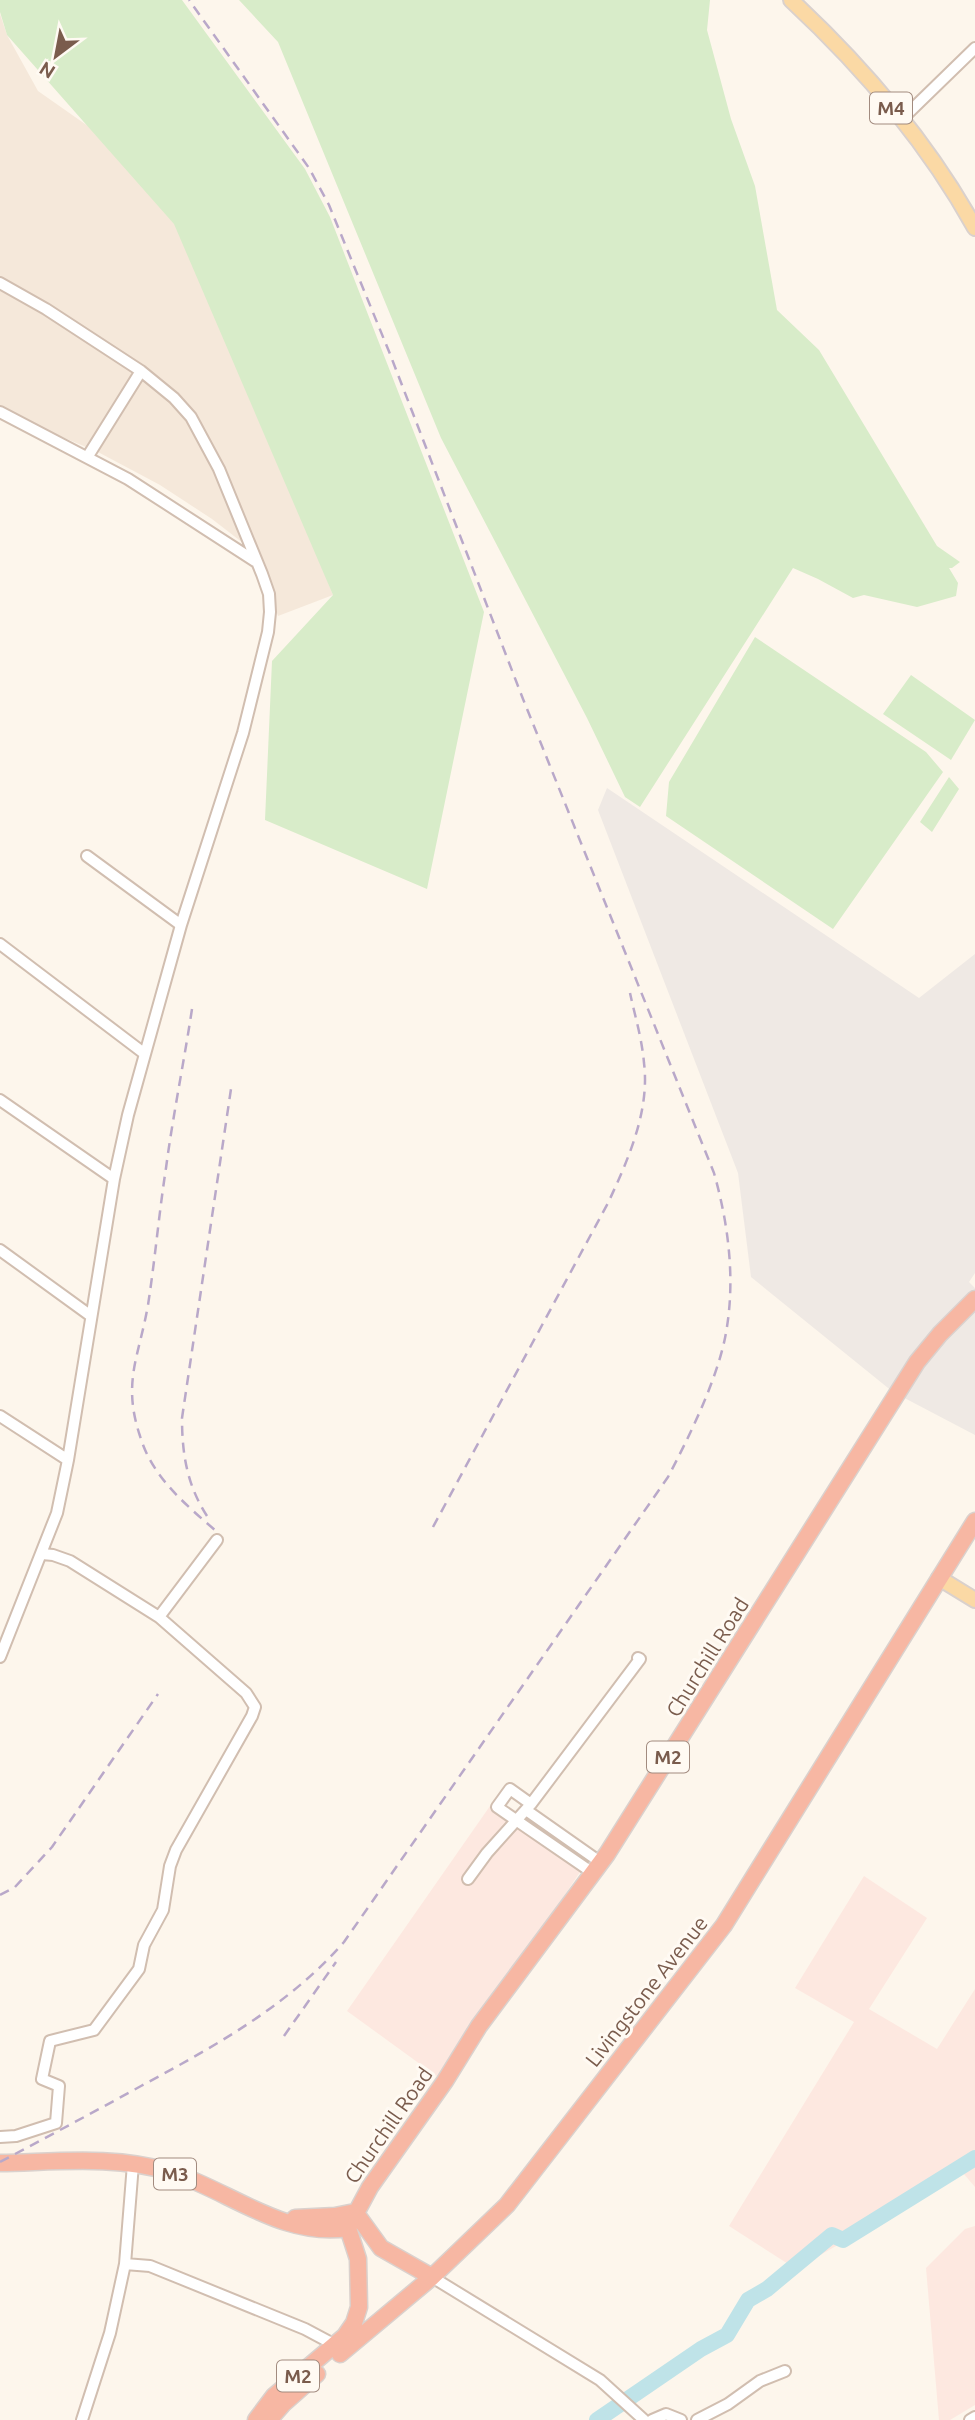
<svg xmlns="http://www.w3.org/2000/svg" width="975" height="2420" viewBox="0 0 975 2420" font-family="Ubuntu,sans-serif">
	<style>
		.residential { fill: #f5e8da }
		.commercial { fill: #fde8e0 }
		.industrial { fill: #efe9e4 }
		.green { fill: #d8ecc9 }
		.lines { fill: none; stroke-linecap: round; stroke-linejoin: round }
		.river { stroke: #bfe3e8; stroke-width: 16 }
		.minor-casing { stroke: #d1beb0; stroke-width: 14 }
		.major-casing { stroke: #dad1cd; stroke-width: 18 }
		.highway-casing { stroke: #dad1cd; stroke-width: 19 }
		.minor { stroke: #fff; stroke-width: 10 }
		.major { stroke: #fbd9a5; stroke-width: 14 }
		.highway { stroke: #f7b7a3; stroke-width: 16 }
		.rail { stroke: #b9a8c9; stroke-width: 2.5; stroke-dasharray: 10 7; stroke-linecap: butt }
		.labels { text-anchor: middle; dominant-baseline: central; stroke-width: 6; stroke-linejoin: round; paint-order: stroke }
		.shield { fill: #fffaf3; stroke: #a28b7f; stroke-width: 2 }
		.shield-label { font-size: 19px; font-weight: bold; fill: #7a5c4d }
		.street-label { font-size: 21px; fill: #7a5c4d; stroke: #fffaf3 }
	</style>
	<rect width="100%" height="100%" fill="#fdf6ec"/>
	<path class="residential" d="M0,14L7,35L38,91L135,159L205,273L333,595L278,616L256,553L212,519L160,485L98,452L0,411Z"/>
	<path class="commercial" d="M490,1806L582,1869L442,2080L347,2011Z
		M864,1876L927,1918L869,2009L937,2049L975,1989V2187L963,2173L796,2269L729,2226L854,2022L795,1988Z
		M975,2226V2405L950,2420H939L926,2268L965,2229Z"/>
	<path class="industrial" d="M607,788L919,998L975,954V1273L969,1282L975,1288V1435L893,1392L751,1277L738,1173L598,810Z"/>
	<path class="green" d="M0,0H182L305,169L330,217L484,612L427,889L265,820L272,661L333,595L174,224L7,35L0,12Z
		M239,0H710L707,30L731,119L755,186L777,310L819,350L937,546L960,562L952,568H949L958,583L956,596L917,607L864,595L853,598L818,579L793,568L640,807L625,797L587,718L441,438L278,42Z
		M755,637L926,752L943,772L833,929L666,816L669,782Z
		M911,675L975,720L951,760L883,714Z
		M949,777L959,789L932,832L920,822Z"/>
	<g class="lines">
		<path class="river" d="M597,2420L701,2349L727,2335L748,2300L767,2289L832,2235L843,2240L975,2158"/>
		<defs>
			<path id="minor" d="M901,120L975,48
				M0,283L46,309L141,371L174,398L191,417L219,469L262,574L269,594L270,612L268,632L243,733L181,925L128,1115L114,1179L68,1460L57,1513L0,1657
				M0,412L128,479L255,561
				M88,456L141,371
				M87,856L181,925
				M0,944L145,1054
				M0,1100L114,1179
				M0,1250L91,1316
				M0,1416L68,1460
				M159,1617L217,1540
				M531,1804L510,1789L497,1807L593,1873
				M526,1810L600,1862
				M468,1879L487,1853L531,1804L640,1659L638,1658
				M0,2137L16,2136L56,2123L59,2086L42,2079L50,2041L94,2030L139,1969L144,1945L163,1910L170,1866L176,1850L252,1716L255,1707L246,1693L159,1617L70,1561L53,1555L42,1554
				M125,2264L150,2266L305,2329L335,2345
				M432,2277L600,2380L644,2420
				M82,2420L110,2333L125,2264L133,2164
				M652,2420L666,2414L681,2420
				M697,2420L728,2404L760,2381L785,2371
				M970,2420L975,2417"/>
			<path id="major" d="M791,0C862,66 928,143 975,228
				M939,1578L975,1600"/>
			<path id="highway" d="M0,2163C57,2162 115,2155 171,2172C230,2191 283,2238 348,2228
				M355,2212L381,2248L432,2277
				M295,2218L335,2216L355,2212
				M340,2354L432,2277L507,2205L724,1925L975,1521
				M256,2420L274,2396L345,2336L354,2323L359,2307L358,2259L348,2228L370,2187L445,2081L479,2026L607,1854L917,1362L940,1334L975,1299
				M269,2420L283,2404L317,2374"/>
		</defs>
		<use href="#minor" class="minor-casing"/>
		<use href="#major" class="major-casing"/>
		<use href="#highway" class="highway-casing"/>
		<use href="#minor" class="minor"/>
		<use href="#major" class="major"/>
		<use href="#highway" class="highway"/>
		<path class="rail" d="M192,1009C184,1062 173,1115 166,1168C159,1213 155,1260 148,1305C139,1357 122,1382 140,1436C152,1477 185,1504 216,1531
			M207,1516C187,1485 182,1454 182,1418L231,1089
			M433,1527L608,1203C628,1160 650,1111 644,1063C642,1039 635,1016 630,993
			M0,1895L15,1887L52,1847L158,1694
			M284,2036L336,1962
			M0,2162C47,2137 94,2112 141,2086C215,2046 288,2006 344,1942L668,1477C689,1437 716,1382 725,1338C736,1283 729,1226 714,1173L523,699L390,354L329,205L309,168L189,0"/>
	</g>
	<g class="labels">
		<g class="shield">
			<rect x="870" y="92.5" width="42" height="31" rx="5"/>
			<rect x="647" y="1741.5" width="42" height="31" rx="5"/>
			<rect x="154" y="2158.5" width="42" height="31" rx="5"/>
			<rect x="277" y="2360.5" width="42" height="31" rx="5"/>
		</g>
		<g class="shield-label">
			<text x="891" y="108">M4</text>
			<text x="668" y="1757">M2</text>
			<text x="175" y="2174">M3</text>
			<text x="298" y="2376">M2</text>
		</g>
		<g class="street-label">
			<text transform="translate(707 1657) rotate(-58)">Churchill Road</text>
			<text transform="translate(646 1991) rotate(-52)">Livingstone Avenue</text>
			<text transform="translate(388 2125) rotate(-55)">Churchill Road</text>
		</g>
	</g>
	<g transform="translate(56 56) rotate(212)" stroke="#fffaf3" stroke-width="5" paint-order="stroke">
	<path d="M0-5L12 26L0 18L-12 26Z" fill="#7a5c4d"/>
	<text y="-10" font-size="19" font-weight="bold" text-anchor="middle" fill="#7a5c4d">N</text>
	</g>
</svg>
